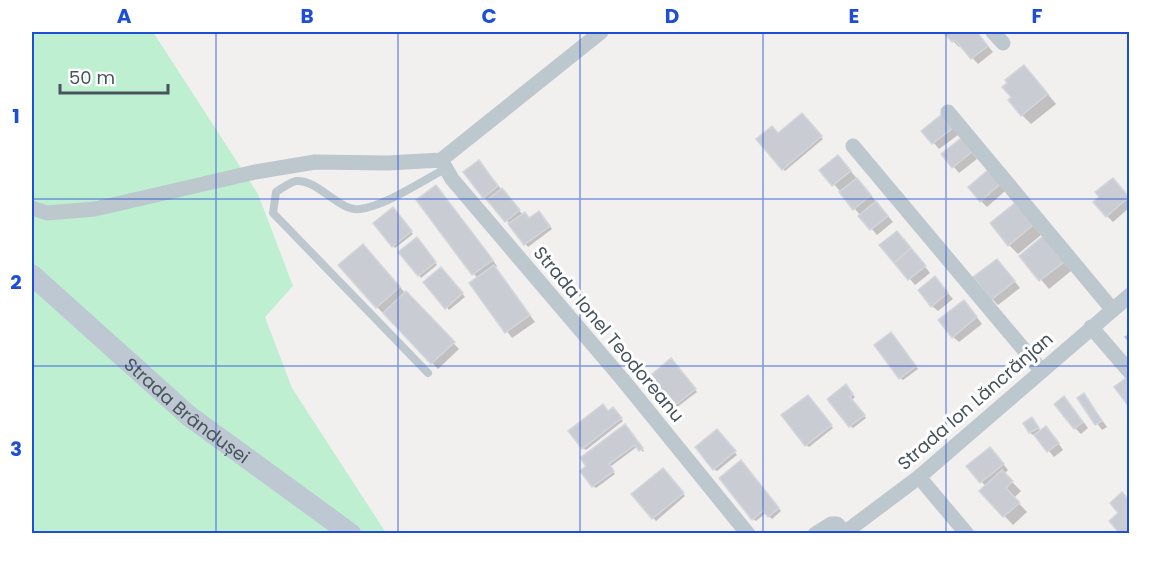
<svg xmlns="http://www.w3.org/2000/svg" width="1161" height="565" viewBox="0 0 1161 565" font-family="Poppins,sans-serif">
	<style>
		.green { fill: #beefd0 }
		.shadow { fill: #0003 }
		.building { fill: #c9ccd2; stroke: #d3d6db; stroke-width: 1.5 }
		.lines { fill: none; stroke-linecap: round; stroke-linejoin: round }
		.service { stroke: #bdc7ce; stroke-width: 8 }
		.minor { stroke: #bdc7ce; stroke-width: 15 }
		.secondary { stroke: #bdc8d3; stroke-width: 21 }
		.grid { fill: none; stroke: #1d4ed8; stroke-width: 1.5; stroke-opacity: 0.55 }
		.labels { text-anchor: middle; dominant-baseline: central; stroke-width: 6; stroke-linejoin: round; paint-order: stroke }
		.street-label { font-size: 18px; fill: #47535d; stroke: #fff }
		.neatline { fill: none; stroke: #1d4ed8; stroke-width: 2 }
		.grid-label { font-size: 20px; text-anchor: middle; font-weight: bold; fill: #1d4ed8 }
	</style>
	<rect width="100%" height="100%" fill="#f2efef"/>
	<path class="green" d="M32,32H153L258,194L293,286L265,317L292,388L386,533H32Z"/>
	<path class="shadow" d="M948,32H976L993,52L978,64L961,46L959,47L953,41L947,34Z
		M1033,76L1056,104L1031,124L1022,115Z
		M802,115L823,139L785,171L783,169L778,135Z
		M948,122L958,135L939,149L924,131Z
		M967,146L977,159L959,173L943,154Z
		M844,163L893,222L877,235L822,170Z
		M481,165L523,215L530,220L542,215L552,229L528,247L509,223L484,197Z
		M988,172L1005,191L987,207L981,201Z
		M1118,186L1130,199V207L1113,222L1107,216Z
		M442,193L497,266L495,268L535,322L512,338L471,283L478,279L418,200Z
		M1015,205L1041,235L1018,254L1009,245Z
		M396,212L413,234L395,248L393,246Z
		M903,238L930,273L915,285L882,245Z
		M1043,238L1071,271L1049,289L1021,256Z
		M419,242L437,265L421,278L419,275Z
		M369,251L406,294L459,349L438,369L377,307Z
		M1003,267L1020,288L998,305L992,299Z
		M441,269L465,297L449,310L425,283Z
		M940,284L953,299L938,311L932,306Z
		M969,307L982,324L959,342L953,337Z
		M1130,333V344L1124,337Z
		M894,337L918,369L903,380L900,378Z
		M674,363L697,392L672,411L670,409Z
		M848,389L855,397L852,400L866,418L853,428L850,426Z
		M1084,395L1107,427L1102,430L1079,398Z
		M810,399L833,428L809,447L806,445Z
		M1070,404L1088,428L1081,434L1075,428Z
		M615,411L623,421L586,450L583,448L608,412Z
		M1035,421L1041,432L1052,434L1063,450L1054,457L1035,434L1033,435L1030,433L1025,423Z
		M627,429L644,451L643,452L638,446L610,467L615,474L596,488L593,486Z
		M720,433L737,455L717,471L714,469Z
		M996,455L1008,470L1004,474L1021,491L1014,498L1027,512L1013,525L981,491L986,487L969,466Z
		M744,465L781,511L772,519L766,513L756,521L753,519Z
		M663,470L685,496L656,521L633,494Z"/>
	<path class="building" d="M948,32H977L988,46L971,59L955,40L952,42L945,34Z
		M1024,65L1048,94L1021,116L1008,100L1011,97L1002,87L1007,83L1005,80Z
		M802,113L822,136L782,170L756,139L772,126L778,133Z
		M942,114L953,128L932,144L921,131Z
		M961,138L972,152L952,168L941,154Z
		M838,155L851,171L832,186L819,170Z
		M479,160L498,186L483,198L463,172Z
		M988,170L1000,184L980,202L968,187Z
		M857,178L871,195L853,210L839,192Z
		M1113,178L1129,197L1106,217L1093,202L1099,197L1095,192Z
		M436,185L493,260L472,275L416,200Z
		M502,188L520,210L505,222L487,200Z
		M876,201L888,216L870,230L858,216Z
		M1015,203L1033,225L1008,246L990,223Z
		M393,207L412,231L392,247L373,223Z
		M539,211L550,226L524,245L508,224L525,212L529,218Z
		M897,231L911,248L894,263L879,245Z
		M1043,236L1064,262L1039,281L1019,256Z
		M417,237L436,262L418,276L398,252Z
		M363,244L400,287L376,308L338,265Z
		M911,248L926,266L908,280L894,263Z
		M997,259L1015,281L991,300L973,277Z
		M494,265L530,315L505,333L469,283Z
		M441,267L463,293L445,309L423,282Z
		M935,276L948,293L931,307L918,290Z
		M406,291L455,342L431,364L383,313Z
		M964,300L977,317L952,338L938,320Z
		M891,332L916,366L899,379L874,345Z
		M671,358L696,389L669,410L645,380Z
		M1130,375V407H1129L1114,387Z
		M846,384L853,394L850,397L865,415L849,427L827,399Z
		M1084,393L1102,421L1095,425L1077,398Z
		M808,395L832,425L805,446L781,415Z
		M1064,396L1083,422L1074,429L1054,404Z
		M603,404L608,411L613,407L622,418L582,449L568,431Z
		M1032,417L1039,428L1029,433L1023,423Z
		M625,424L643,448L639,451L635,445L609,464L614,471L592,487L580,471L586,466L580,458Z
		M1046,426L1059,443L1047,452L1034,435Z
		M717,429L736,451L713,470L695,447Z
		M990,447L1004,464L980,483L966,466Z
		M741,460L779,508L768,517L763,511L752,520L719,478Z
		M663,468L684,493L652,519L631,494Z
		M1002,470L1013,481L1006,488L1020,503L1003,517L979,491Z
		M1122,492L1130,501L1129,534H1120L1109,521L1118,513L1110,503Z"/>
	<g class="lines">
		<path class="service" d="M428,373L273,213L276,192C281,189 290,182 296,181C318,179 339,212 360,209C385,206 422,181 445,169"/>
		<path class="minor" d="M993,32L1003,43
			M948,112L1112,309
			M853,146L1041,370
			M441,160L452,179L623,380L748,534
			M441,160L601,32
			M32,208L47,213L95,209L255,172L315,162L388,163L441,160
			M1091,327L1130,372
			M919,477L967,534
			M815,534L831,524H837L844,532
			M843,534L919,477L1130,295"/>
		<path class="secondary" id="s1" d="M32,275L189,416L351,534"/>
	</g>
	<path class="grid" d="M216,32V534M398,32V534M580,32V534M763,32V534M946,32V534M32,199H1130M32,366H1130"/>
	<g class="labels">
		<g class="street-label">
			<text transform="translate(609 334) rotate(50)">Strada Ionel Teodoreanu</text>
			<text transform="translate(975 401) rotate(-41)">Strada Ion Lăncrănjan</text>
			<text stroke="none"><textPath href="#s1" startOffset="206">Strada Brândușei</textPath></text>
		</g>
	</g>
	<rect width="1161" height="565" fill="none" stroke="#ffffff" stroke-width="66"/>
	<path d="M60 84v9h108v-9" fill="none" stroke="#47535d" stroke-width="3"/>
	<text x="69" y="84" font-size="18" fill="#47535d" stroke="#ffffff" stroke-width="4.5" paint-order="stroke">50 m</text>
	<rect x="33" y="33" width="1095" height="499" class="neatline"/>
	<g class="grid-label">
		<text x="124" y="23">A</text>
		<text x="307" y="23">B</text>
		<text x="489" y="23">C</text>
		<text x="672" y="23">D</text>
		<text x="854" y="23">E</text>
		<text x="1037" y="23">F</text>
		<text x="16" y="123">1</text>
		<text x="16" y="289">2</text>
		<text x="16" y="456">3</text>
	</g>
</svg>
